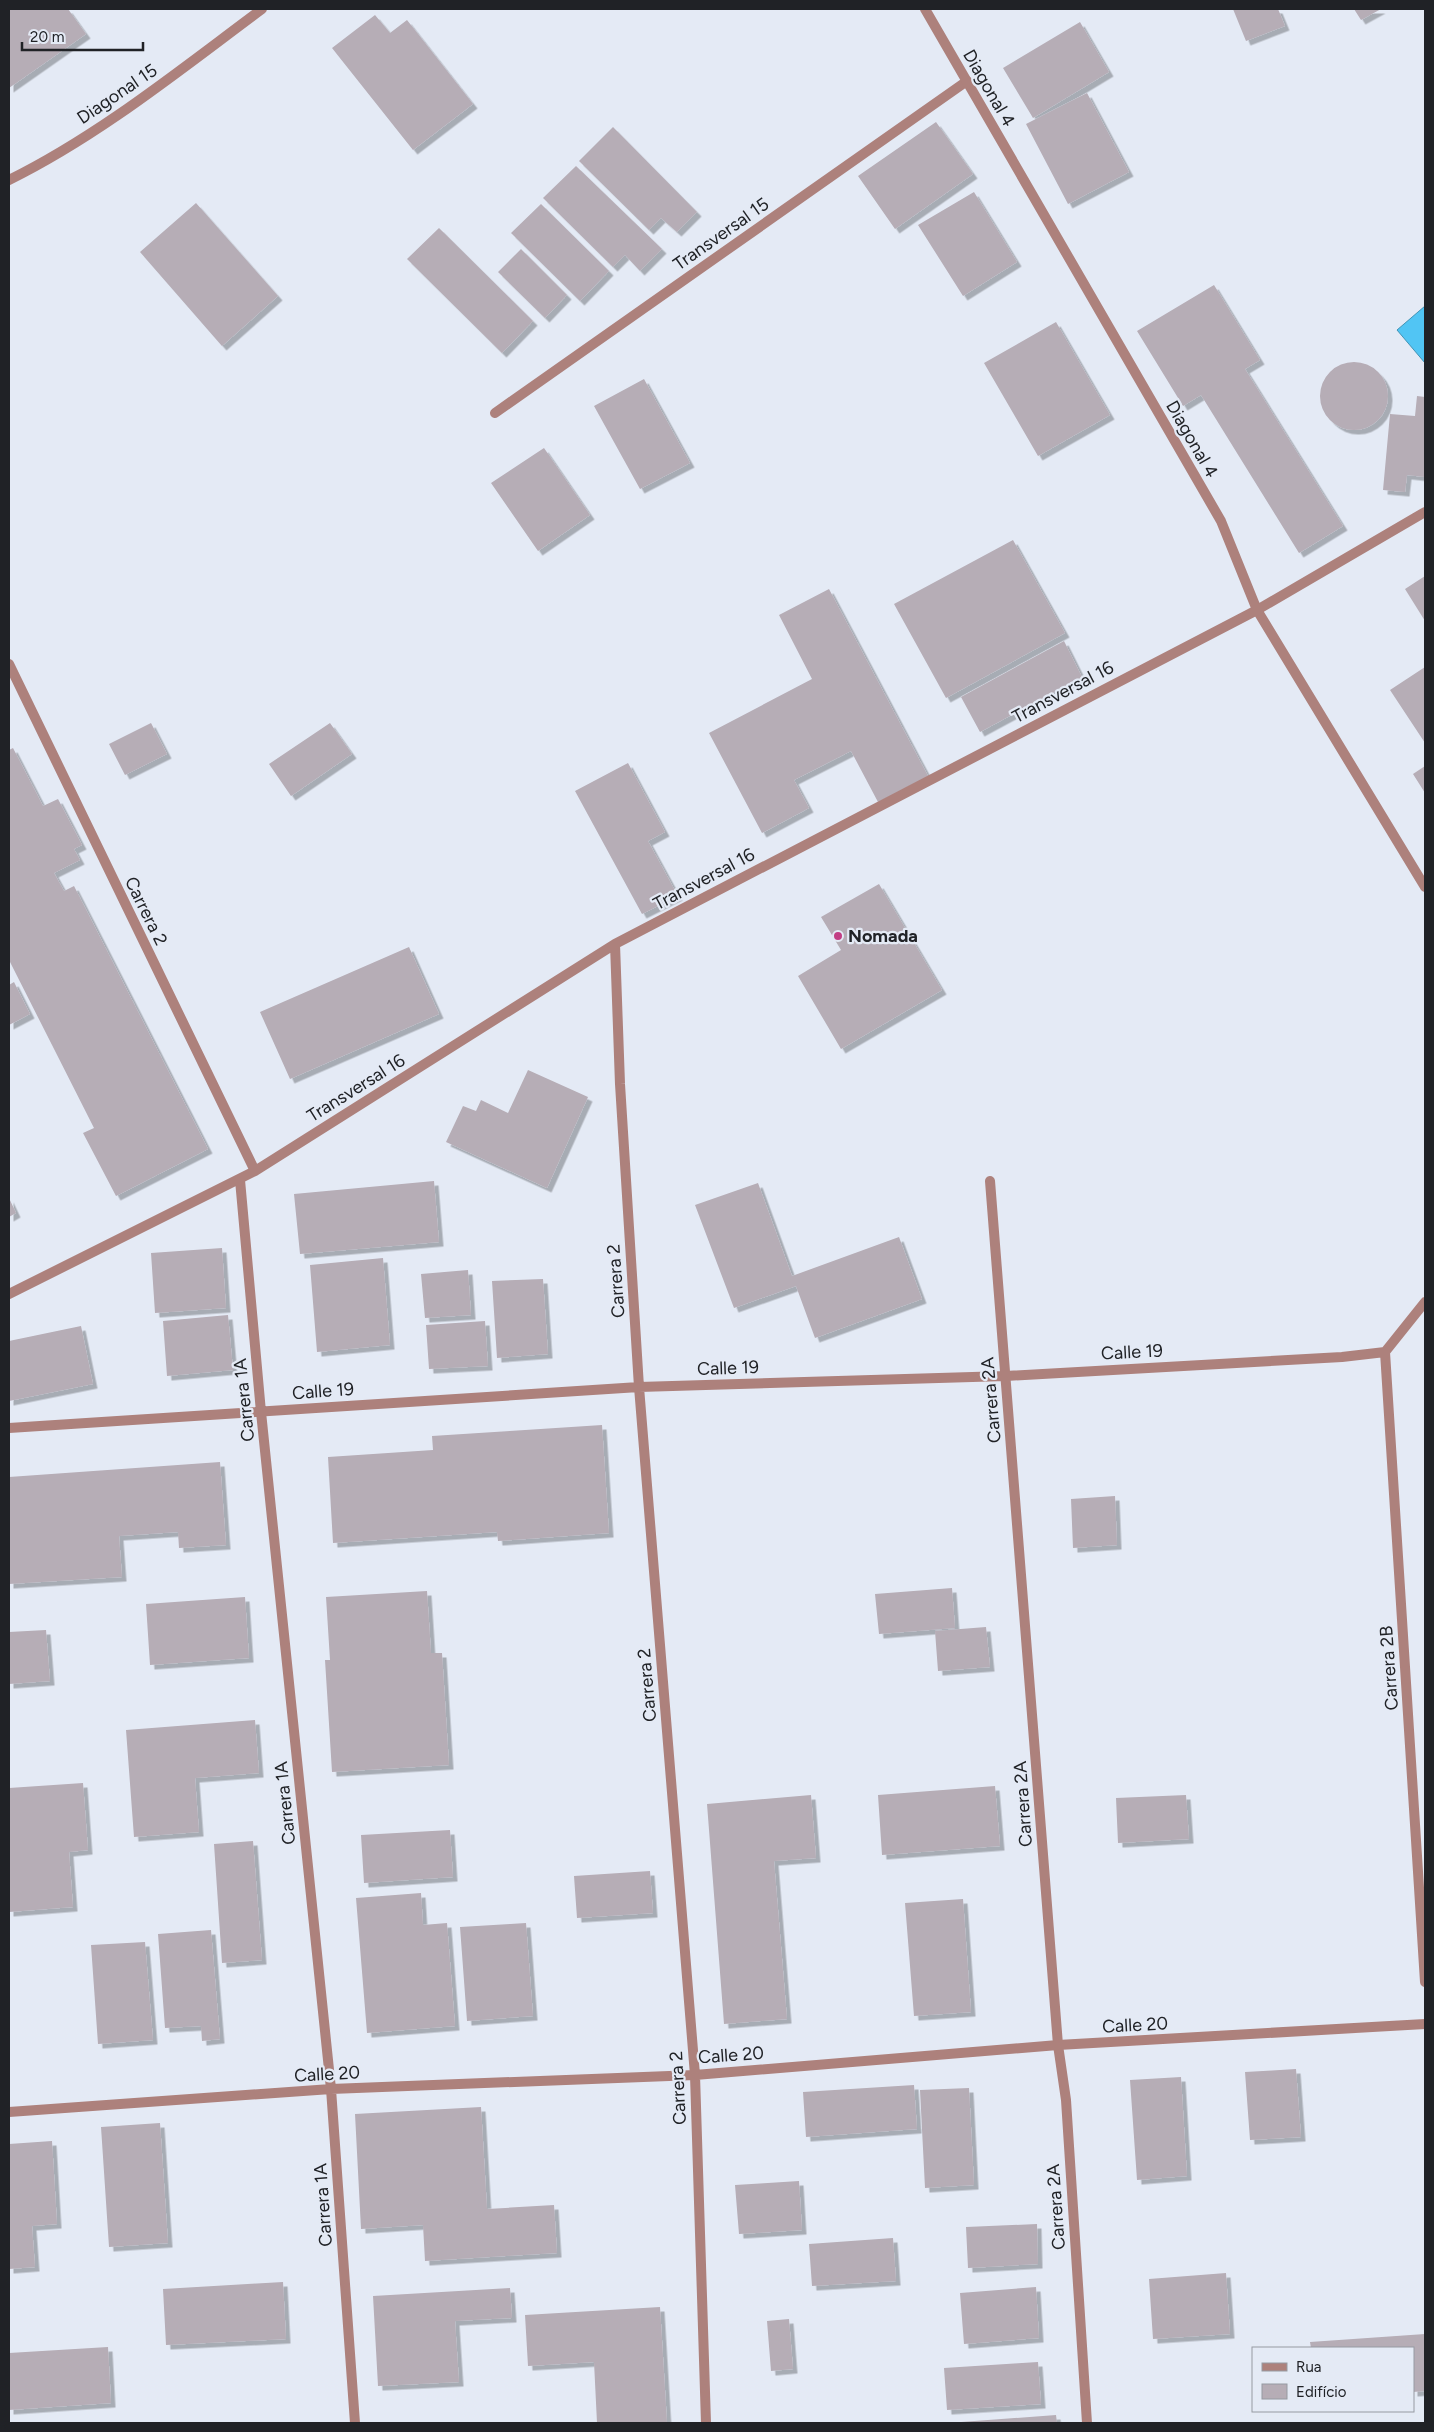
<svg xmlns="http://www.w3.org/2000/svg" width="1434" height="2432" viewBox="0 0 1434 2432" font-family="Figtree,sans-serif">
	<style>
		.water { fill: #51c5f4; stroke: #4294b6 }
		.building { fill: #b6adb6; filter: url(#shadow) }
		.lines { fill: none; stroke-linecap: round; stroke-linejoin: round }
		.service { stroke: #ad817c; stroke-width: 10 }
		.minor { stroke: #ad817c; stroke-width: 10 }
		.poi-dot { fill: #c23e84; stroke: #e4eaf5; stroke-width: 2 }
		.labels { text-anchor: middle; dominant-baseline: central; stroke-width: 4.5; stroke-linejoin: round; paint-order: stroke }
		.street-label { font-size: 18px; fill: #202226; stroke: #e4eaf5 }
		.poi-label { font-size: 18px; font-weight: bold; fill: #202226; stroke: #e4eaf5; text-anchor: start }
	</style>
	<defs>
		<filter id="shadow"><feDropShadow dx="4.5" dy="4.5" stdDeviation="0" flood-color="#0004"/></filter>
	</defs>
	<rect width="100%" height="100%" fill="#e4eaf5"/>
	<path class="water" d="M1425,306V363L1397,330Z"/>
	<path class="building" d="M9,9H68L86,34L9,88Z
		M1233,9H1278L1285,26L1246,41Z
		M1354,9H1381L1361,20Z
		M375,15L390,33L407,20L473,104L413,150L332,48Z
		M1080,22L1109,72L1033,118L1003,68Z
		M1087,93L1129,172L1068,204L1026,124Z
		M936,122L973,174L895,229L858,176Z
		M613,127L697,212L677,232L661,218L649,230L579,161Z
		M576,166L662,249L640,271L625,255L613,267L543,198Z
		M974,192L1017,262L963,296L918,225Z
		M196,203L278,296L222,346L140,252Z
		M541,204L609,271L580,301L511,233Z
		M439,228L533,321L502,353L407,259Z
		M521,249L567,295L545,318L498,272Z
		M1214,285L1260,360L1245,369L1343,526L1299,553L1201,395L1183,406L1137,331Z
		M1056,322L1110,415L1038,456L984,363Z
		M1320 396a34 34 0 1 1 68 0a34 34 0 1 1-68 0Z
		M644,379L690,463L640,489L594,406Z
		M1417,396L1425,397V477L1407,475L1405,492L1383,490L1390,414L1415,416Z
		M544,448L590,515L538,551L491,483Z
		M1013,540L1065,633L946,698L894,604Z
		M1425,576V621L1405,589Z
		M829,589L928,776L878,802L851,751L794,780L809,808L762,833L709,733L812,679L779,615Z
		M1064,641L1082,677L980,732L961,697Z
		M1425,667V743L1390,690Z
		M151,723L167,754L125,775L109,744Z
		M330,723L352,754L291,796L269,764Z
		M13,748L43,806L58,799L82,845L74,849L80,860L54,873L64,891L74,886L208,1149L116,1196L83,1133L94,1128L9,960V750Z
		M628,763L665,832L648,841L678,896L642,914L575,791Z
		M1425,766V793L1413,774Z
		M879,884L942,990L841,1049L798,976L841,950L821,917Z
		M409,947L439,1014L290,1079L260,1012Z
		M14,982L30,1014L9,1025V985Z
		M528,1070L588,1097L547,1188L446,1142L463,1106L476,1111L481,1100L508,1113Z
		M434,1181L439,1242L300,1254L294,1194Z
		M758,1183L792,1276L899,1237L922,1299L815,1338L796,1286L734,1308L695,1205Z
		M9,1198L16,1213L9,1217Z
		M222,1248L226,1308L155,1313L151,1253Z
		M383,1258L390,1345L317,1352L310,1265Z
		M468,1270L471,1315L425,1318L421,1274Z
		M543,1279L548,1354L497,1358L492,1281Z
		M228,1315L233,1370L167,1376L163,1321Z
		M485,1321L488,1366L429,1369L426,1325Z
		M81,1326L93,1384L9,1401V1341Z
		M602,1425L609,1533L498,1541L497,1532L333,1543L328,1457L433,1450L432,1436Z
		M220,1462L226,1545L179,1548L178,1532L119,1536L122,1577L9,1584V1477Z
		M1115,1496L1117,1545L1073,1548L1071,1499Z
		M952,1588L955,1628L879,1634L875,1594Z
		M427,1591L431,1653H442L449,1765L332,1772L325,1660H330L326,1597Z
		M245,1597L249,1658L150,1665L146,1604Z
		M986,1627L990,1667L938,1671L935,1631Z
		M46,1630L50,1681L9,1684V1632Z
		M255,1720L259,1773L195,1778L199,1832L134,1837L126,1730Z
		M83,1783L88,1850L69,1852L73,1907L9,1912V1788Z
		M995,1786L1000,1846L882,1855L878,1795Z
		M811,1795L816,1858L774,1861L787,2019L724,2024L707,1804Z
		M1186,1795L1189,1839L1118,1843L1116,1798Z
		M450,1830L453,1877L364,1883L361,1835Z
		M253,1841L262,1960L222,1963L214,1844Z
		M650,1871L653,1913L577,1918L574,1876Z
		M421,1893L423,1925L447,1923L455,2026L367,2033L356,1898Z
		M963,1899L971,2012L914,2016L905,1903Z
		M526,1923L533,2016L467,2021L460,1927Z
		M211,1930L220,2039L202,2041L201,2026L165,2028L158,1934Z
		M145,1942L153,2040L98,2044L91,1945Z
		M1296,2069L1301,2137L1250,2140L1245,2072Z
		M1181,2077L1187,2176L1137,2180L1130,2080Z
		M914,2085L917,2129L806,2137L803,2092Z
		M969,2088L974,2185L925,2188L920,2090Z
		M481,2107L487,2209L554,2205L557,2253L425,2261L423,2225L361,2229L355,2114Z
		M160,2123L168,2243L109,2247L101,2127Z
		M52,2141L57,2224L32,2226L35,2267L9,2269V2144Z
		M799,2181L802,2230L739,2234L735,2185Z
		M1037,2224L1038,2264L968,2268L966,2227Z
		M893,2238L896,2281L812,2286L809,2244Z
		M1226,2273L1230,2334L1153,2339L1149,2279Z
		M283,2282L286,2339L166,2345L163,2289Z
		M1036,2287L1039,2338L964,2344L960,2293Z
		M510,2288L512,2318L455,2321L459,2382L378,2386L373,2296Z
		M660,2307L667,2423H597L594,2362L528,2366L525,2315Z
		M789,2319L793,2369L771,2371L767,2321Z
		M1425,2334V2391L1413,2392V2348H1311L1310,2342Z
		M108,2347L111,2403L9,2410V2353Z
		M1038,2362L1041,2404L947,2410L944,2368Z
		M1056,2415L1057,2423H961V2422Z"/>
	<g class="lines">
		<path class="service" d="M495,413L967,81"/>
		<path class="minor" d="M925,9L1221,521L1257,610L1425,887
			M9,180C100,135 181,69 262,9
			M9,664L255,1171
			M615,944L620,1084L639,1387L695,2075L706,2423
			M240,1180L261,1412L331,2089L355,2423
			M990,1181L1058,2045L1066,2100L1087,2423
			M9,1294L255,1171L615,944L1257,610L1425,512
			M1385,1352L1425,1982
			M9,1428L639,1387L1006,1376L1342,1357L1385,1352L1425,1302
			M9,2112L331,2089L695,2075L1058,2045L1425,2024"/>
	</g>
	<circle class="poi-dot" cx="838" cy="936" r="5"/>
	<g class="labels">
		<g class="street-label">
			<text transform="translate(989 88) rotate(60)">Diagonal 4</text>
			<text transform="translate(117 94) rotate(-34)">Diagonal 15</text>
			<text transform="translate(721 234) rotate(-35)">Transversal 15</text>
			<text transform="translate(1192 439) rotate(60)">Diagonal 4</text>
			<text transform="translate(1063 692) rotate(-28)">Transversal 16</text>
			<text transform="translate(704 879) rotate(-28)">Transversal 16</text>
			<text transform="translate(146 911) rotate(64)">Carrera 2</text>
			<text transform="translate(356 1088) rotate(-32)">Transversal 16</text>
			<text transform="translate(616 1281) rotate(-94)">Carrera 2</text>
			<text transform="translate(1132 1352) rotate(-3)">Calle 19</text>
			<text transform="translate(728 1368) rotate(-2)">Calle 19</text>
			<text transform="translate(323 1391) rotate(-4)">Calle 19</text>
			<text transform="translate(244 1400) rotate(-96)">Carrera 1A</text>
			<text transform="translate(991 1400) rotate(-95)">Carrera 2A</text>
			<text transform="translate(1389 1668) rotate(-94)">Carrera 2B</text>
			<text transform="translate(647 1685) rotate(-95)">Carrera 2</text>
			<text transform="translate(285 1803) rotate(-96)">Carrera 1A</text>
			<text transform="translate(1023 1804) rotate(-94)">Carrera 2A</text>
			<text transform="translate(1135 2025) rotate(-3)">Calle 20</text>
			<text transform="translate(731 2055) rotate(-4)">Calle 20</text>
			<text transform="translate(327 2074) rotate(-3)">Calle 20</text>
			<text transform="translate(678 2088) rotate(-93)">Carrera 2</text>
			<text transform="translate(323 2205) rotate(-94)">Carrera 1A</text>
			<text transform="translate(1056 2207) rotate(-94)">Carrera 2A</text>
		</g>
		<g class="poi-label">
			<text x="848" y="936">Nomada</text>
		</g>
	</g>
	<rect width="1434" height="2432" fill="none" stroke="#202226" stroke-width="20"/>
	<rect x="1252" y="2347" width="162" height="65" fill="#e4eaf5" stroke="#969aa2"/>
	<rect x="1262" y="2363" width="25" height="8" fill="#ad817c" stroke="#969aa2"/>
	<text x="1296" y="2372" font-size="15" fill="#202226">Rua</text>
	<rect x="1262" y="2384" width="25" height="15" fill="#b6adb6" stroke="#969aa2"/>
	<text x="1296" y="2397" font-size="15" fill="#202226">Edifício</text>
	<path d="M22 42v8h121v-8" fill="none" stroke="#202226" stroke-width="2.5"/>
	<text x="30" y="42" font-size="15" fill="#202226" stroke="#e4eaf5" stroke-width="4" paint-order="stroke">20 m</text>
</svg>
